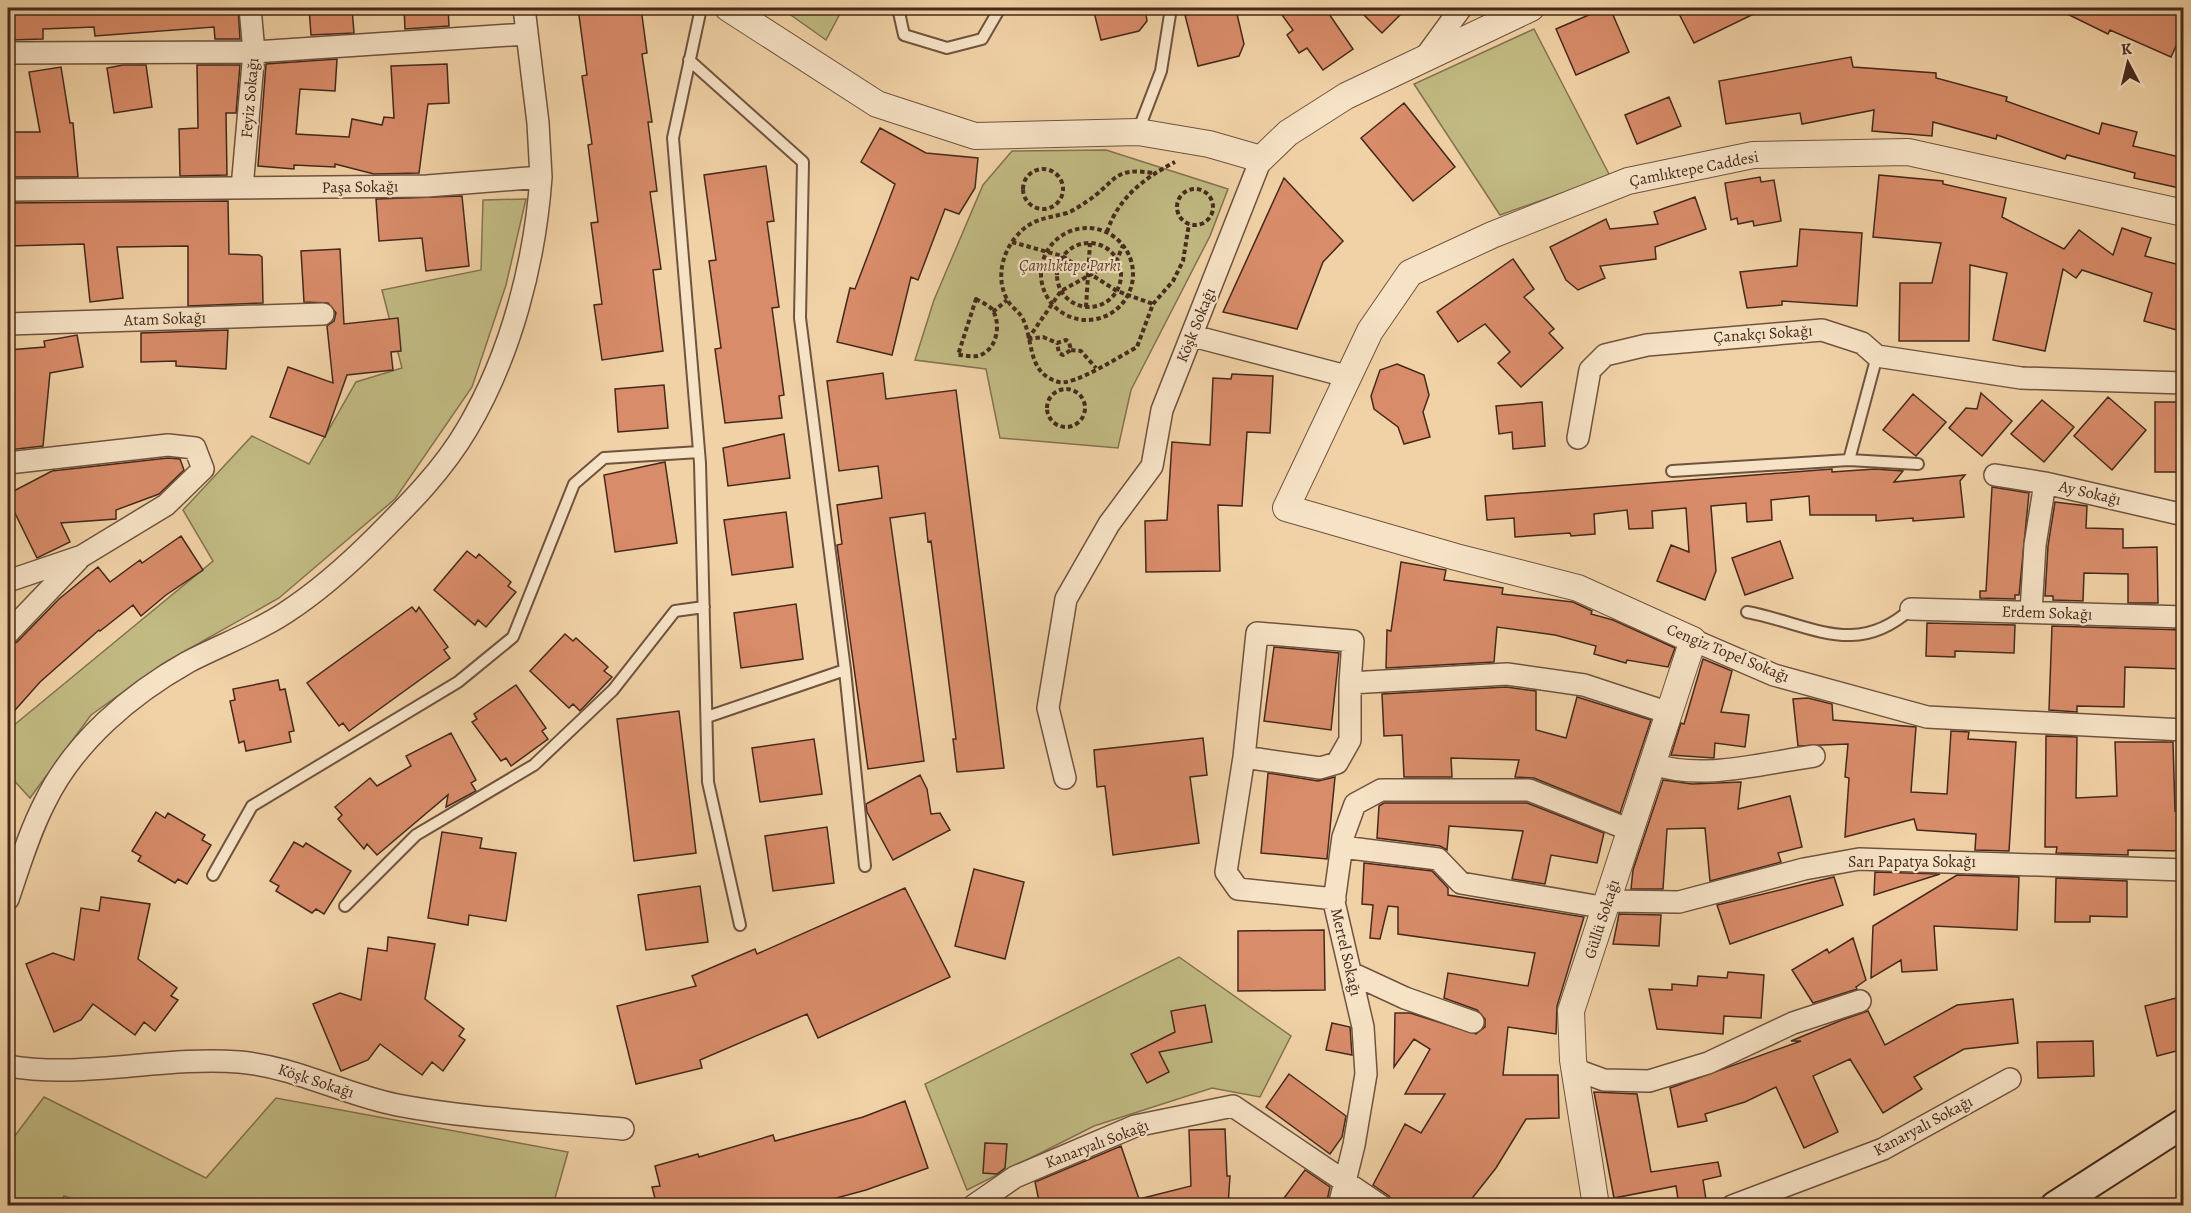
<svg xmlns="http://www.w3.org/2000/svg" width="2191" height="1213" viewBox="0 0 2191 1213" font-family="Alegreya,serif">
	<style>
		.green { fill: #c1ba82; stroke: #837250; stroke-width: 1.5 }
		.building { fill: #d98c6a; stroke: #45291d; stroke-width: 1.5 }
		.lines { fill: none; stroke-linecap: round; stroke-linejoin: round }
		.service-casing { stroke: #70533f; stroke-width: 14 }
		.minor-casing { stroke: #70533f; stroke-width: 24 }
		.tertiary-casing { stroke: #70533f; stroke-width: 28 }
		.secondary-casing { stroke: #45291d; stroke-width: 32 }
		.path { stroke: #45291d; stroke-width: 4; stroke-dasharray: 4.5 3; stroke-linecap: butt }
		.service { stroke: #f6e2c5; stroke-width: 10 }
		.minor { stroke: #f6e2c5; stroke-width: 21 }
		.tertiary { stroke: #f6e2c5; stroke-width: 26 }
		.secondary { stroke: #f6e2c5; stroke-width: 28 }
		.labels { text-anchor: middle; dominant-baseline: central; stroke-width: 4.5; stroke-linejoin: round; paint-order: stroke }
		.street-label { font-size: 16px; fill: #45291d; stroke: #f6e2c5 }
		.park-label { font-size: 16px; font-style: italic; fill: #5e4631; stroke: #f6e2c5 }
	</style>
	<rect width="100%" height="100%" fill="#f1d2a6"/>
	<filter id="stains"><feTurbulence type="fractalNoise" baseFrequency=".00333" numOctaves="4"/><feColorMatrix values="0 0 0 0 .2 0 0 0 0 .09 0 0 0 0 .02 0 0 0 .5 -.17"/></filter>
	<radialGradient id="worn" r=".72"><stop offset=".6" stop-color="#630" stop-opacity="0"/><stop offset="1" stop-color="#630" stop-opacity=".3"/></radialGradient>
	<path class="green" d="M781,8H843L826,40Z
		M1534,29L1610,176L1500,215L1414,84Z
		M1106,150L1228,189L1210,236L1131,390L1118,448L1000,438L986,369L915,360L934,300L983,185L1012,151Z
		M526,199L506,285L472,387L395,499L279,598L164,663L91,715L30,798L8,774V730L213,561L183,510L252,436L309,464L356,382L402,368L382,290L481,270L483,200Z
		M1179,957L1291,1036L1260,1097L1212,1088L1094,1126L967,1190L925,1084Z
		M44,1097L206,1178L276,1098L568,1152L553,1205L95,1206L64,1196L59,1205H8V1145Z"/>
	<path class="building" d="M9,8H238L240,39H215L214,27L95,36L94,27L43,29V39L10,40Z
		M309,8H352L354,33L311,35Z
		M404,8H448L449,26L405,29Z
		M578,8H641L647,53L642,54L652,122H648L657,191L650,192L661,269L653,270L663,351L602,360L594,305L602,304L591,223L598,222L588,145L592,144L582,76L587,75Z
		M1093,8H1145L1147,21L1139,31L1101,40Z
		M1228,8L1237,14L1244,44L1239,56L1198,66L1185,15Z
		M1277,8H1325L1353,49L1323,70L1307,48L1299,53L1287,35L1293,30Z
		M1357,8H1407L1382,33Z
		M1605,8H1610L1629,52L1576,75L1556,29Z
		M1676,8H1766L1694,43Z
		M2055,8H2184V28L2171,57L2110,30L2108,34Z
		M1851,57L1853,67L1936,73V78L2007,97L2006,101L2099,134L2102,123L2137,132L2133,146L2184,158V189L2134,178L2135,173L2067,155L2065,159L1997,135L1996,139L1933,122L1932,136L1872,131L1874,110L1802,124L1800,113L1726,124L1719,81Z
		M337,59L335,91L300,89L296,134L349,137L352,119L382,125L384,117L394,118L391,66L447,64L449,103L428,104L419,173L374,174L335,164V167L294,165V169L258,166L266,64Z
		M123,65H146L152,107L114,113L107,68Z
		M197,65H240L236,113H226L227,175L180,176L179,129L198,128Z
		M61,67L70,123H73L78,177H8V132H40L29,72Z
		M1669,97L1681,126L1637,144L1625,115Z
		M1404,103L1455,167L1413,201L1361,138Z
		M880,128L926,153L978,158L975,188L959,214L945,209L918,280L911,277L892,355L837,342L850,288L855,289L895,184L861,162Z
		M766,166L774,221L767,222L779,307L772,308L784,395L779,396L782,418L725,423L715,349L721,348L709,261L716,260L704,175Z
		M1879,175L1943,181V184L2006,198L2002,217L2064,249L2079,230L2113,255L2122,228L2151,238L2145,256L2184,266V332L2144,321L2152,293L2082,270L2076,278L2063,269L2045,351L1993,340L2007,273L1970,265L1969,341H1899L1900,283H1932L1941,243L1873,237Z
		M1760,177L1761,182L1774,180L1781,221L1754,226L1753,221L1738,224L1737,218L1731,220L1725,183Z
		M1284,178L1343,241L1323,262L1297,329L1223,312Z
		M462,196L469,266L426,271L422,238L379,241L376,199Z
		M1695,197L1706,229L1655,247L1656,259L1600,266L1605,278L1578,290L1566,280L1550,247L1606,219L1610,229L1658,224L1654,212Z
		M228,201L229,254L259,255L262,257L263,303L188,306V246L117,247L123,298L90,302L84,244L8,246V203Z
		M1800,229L1862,233L1857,306L1782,301V305L1747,308L1740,272L1797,266Z
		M340,249L344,324L398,318L401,351L391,352L393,370L347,375L325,437L270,417L288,367L333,383L327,326L334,321L336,313L328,303L304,302L301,251Z
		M1513,259L1534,289L1524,297L1554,329L1549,333L1563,348L1521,387L1498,363L1510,352L1485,324L1458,342L1437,312Z
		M228,330L226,369L176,366V361L141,362V333Z
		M77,335L83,367L50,373L43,446L8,450V350L45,347L44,341Z
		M1397,364L1424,375L1429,395L1423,412L1430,437L1404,444L1398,427L1374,409L1371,396L1380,370Z
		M883,373L886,399L956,390L1004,768L957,772L953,739H956L931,541L928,542L925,513L890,518L924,761L868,769L837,545L842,544L837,505L882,498L878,466L839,471L827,381Z
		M1232,374L1273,376L1270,433L1247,432L1242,506L1218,505L1220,571L1146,572L1145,521L1167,520L1172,442L1210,445L1213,378L1231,379Z
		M664,385L668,428L618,432L615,389Z
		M1981,393L2012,421L1982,456L1949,428L1966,408L1977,409Z
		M1913,394L1946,422L1916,456L1883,430Z
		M2108,397L2146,430L2112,470L2074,436Z
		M2042,400L2074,427L2044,462L2011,434Z
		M1542,402L1545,446L1513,449L1512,432L1499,434L1496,406Z
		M2155,402H2184V472H2155Z
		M784,434L790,478L728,486L723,448Z
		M168,458L180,459L184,470L159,494L116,510V519L61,523L70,542L37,558L8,499V494L52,471Z
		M665,462L677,543L615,552L604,475Z
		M1832,469V472L1875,469L1903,471L1894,482L1965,475L1960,481L1964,517L1913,521V518L1876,521V515H1810L1809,496L1771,500L1772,520L1747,522L1746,503L1711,506L1716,571L1705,600L1657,581L1671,545L1689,552L1686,508L1652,511L1653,528L1629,529L1627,510L1594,514L1595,534L1571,536L1570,533L1515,537L1514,518L1487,520L1485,496Z
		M1992,487L2029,493L2019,595H2015V599L1980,598V591H1986Z
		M2055,502L2087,506L2086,528L2123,529V548L2157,547L2158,603H2128V574L2084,573L2083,601L2053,600V596H2045L2048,546Z
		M786,512L793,567L732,575L724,520Z
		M181,536L203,570L166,595L141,616L133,605L100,631L99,630L40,682L8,718V645L17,642L59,599L98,567L110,582L140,560L142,563Z
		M1780,541L1793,578L1745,595L1732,558Z
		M467,551L476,558L479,554L511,582L508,586L516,592L486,627L478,620L475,625L434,590Z
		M1401,562L1446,570L1444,580L1503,588L1502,594L1573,602L1592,611L1591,614L1613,620L1675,648L1668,667L1627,660L1626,663L1594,654L1596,646L1555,635L1497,627L1494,662L1386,668L1387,630L1391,631Z
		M796,604L803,659L741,668L734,613Z
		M412,607L416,612L419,607L448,647L444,650L450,658L349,731L343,723L339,726L307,683Z
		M1927,623L2015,625L2014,653L1955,651V657L1926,656Z
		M2052,626L2184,630V669L2125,667L2124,707L2077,706V712L2049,710Z
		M565,634L573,641L576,638L608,667L604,671L612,677L580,711L573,704L569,708L530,671Z
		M1274,647L1339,653L1331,730L1264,721Z
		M1703,659L1732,671L1721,712L1749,715L1745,747L1715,743L1714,758L1671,755L1681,723L1684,724Z
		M278,680L280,690L285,689L294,731L289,732L291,742L246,751L244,741L239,743L230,701L235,700L233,689Z
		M516,685L546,728L542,731L548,739L511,766L506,758L501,761L472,722L477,719L474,714Z
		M1506,687L1536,691V730L1566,738L1577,697L1651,720L1620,813L1534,778L1515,777L1519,760L1451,758L1452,777H1404L1402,735L1384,736L1382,694Z
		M1808,698L1832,704L1833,720L1916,727L1911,792L1947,794L1951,731L1969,732L1968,739L2016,742L2009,851L1975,850L1976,834L1917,830L1914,819L1845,837L1849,778L1845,777L1848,744L1798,746L1793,699Z
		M679,711L696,853L634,861L617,719Z
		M451,733L476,780L471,783L476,791L446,807L448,795L377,855L367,844L364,849L338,819L342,815L335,807L370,778L377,786L411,766L406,756Z
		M2046,736L2077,737L2076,798L2117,796L2115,742H2173L2175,811H2184V851L2128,850V855L2056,853L2057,847H2045Z
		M1203,738L1207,775L1190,777L1199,843L1113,855L1105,786L1097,787L1094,750Z
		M814,739L822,794L760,802L752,748Z
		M1268,773L1318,781L1335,777L1327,859L1261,853Z
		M920,775L927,789L931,814L940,813L950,830L893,860L867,812L866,804Z
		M1663,780L1692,784L1741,782L1738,809L1790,796L1802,847L1778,853L1781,862L1710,881L1705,828L1667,829L1663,889H1631L1633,870Z
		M1384,803H1527L1604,833L1597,863L1551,855L1545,884L1512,879L1523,831L1449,826L1447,850L1440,846L1377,838L1379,806Z
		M156,812L165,818L168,813L205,835L202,840L211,845L187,884L178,879L175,883L138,861L141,856L132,851Z
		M827,827L834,883L773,891L765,836Z
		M442,832L482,838L480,848L516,853L506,921L469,915L468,925L428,918Z
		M294,842L303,847L306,843L351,871L324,914L316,909L312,913L276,891L279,886L270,881Z
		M1364,863L1432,871L1448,888V895L1584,917L1557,1006L1556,1034L1508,1027L1503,1075H1558L1559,1118L1526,1119L1496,1168L1466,1206H1394L1389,1196L1373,1185L1405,1124L1421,1133L1445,1094H1405L1430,1049L1414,1039L1394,1067L1395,1013H1410L1476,1034L1485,1027V1019L1477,1010L1444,998L1448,973L1528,986L1535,953L1398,934V907L1388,906L1380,939L1370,938L1373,905L1362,904Z
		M974,869L1024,882L1005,959L955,946Z
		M1875,872L1940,874L1874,895Z
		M1957,875L2019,877L2017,930L1934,926L1937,970L1902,972L1901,960L1871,978L1873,926Z
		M1834,877L1843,905L1730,944L1717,905Z
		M2056,878L2127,881V917L2090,916V922H2055Z
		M700,886L708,942L646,950L638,895Z
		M905,888L950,977L818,1038L807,1014L700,1060L702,1068L636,1084L617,1006L696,986L692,976L755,949L757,954Z
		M101,897L150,904L138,959L177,988L171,996L178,1000L155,1031L144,1022L135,1035L93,1004L81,1020L54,1032L26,964L53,953L74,960L81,908L99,911Z
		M1619,914L1661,915L1659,946L1613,944Z
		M1324,930L1325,990L1238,991V931Z
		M388,937L435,944L425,999L464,1029L459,1036L465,1040L443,1071L432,1062L422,1075L380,1044L368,1060L341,1071L313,1004L340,993L361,1000L368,948L387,951Z
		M1853,938L1866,980L1856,987L1857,989L1813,1003L1792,970L1827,949L1829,953Z
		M1728,972L1764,975L1761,1018L1724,1016L1723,1034L1657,1029L1649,989L1672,990V984L1697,986L1698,976L1727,978Z
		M2184,996V1049L2157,1056L2145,1006Z
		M2013,999L2018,1043L1964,1049L1914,1077L1922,1089L1883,1113L1850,1059L1813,1076L1838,1132L1804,1148L1776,1087L1745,1102L1705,1114L1707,1121L1678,1127L1670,1088L1801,1041H1791L1842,1020L1868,1011L1885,1045L1957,1005Z
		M1205,1005L1212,1042L1159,1052L1169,1072L1147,1083L1131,1054L1175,1032L1171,1011Z
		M1332,1023L1350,1027L1352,1055L1326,1050Z
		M2093,1041L2094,1076L2038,1078L2037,1042Z
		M1289,1074L1346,1116L1342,1137L1330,1154L1266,1107Z
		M1594,1092L1637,1094L1651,1172L1718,1162L1721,1176L1703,1180L1707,1206H1679L1676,1186L1614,1198Z
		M905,1101L928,1168L866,1190L807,1206H657L652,1187L660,1186L655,1166L698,1154L699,1157L773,1135L775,1141L863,1117Z
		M1225,1129L1227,1176H1230L1228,1206H1040L1035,1182L1121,1146L1139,1199L1191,1186L1189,1130Z
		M985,1143L1007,1144L1005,1168L997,1174L983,1173Z
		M1305,1170L1330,1187L1327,1201L1324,1206H1278Z"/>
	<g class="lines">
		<defs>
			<path id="service" d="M701,8L673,138L700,463L708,782L740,925
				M898,8L904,35L947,48L982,39L1000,8
				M689,60L803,162L800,318L845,670L865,866
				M1138,131L1161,71L1171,8
				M1849,460L1877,356
				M1672,471L1849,460L1918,464
				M1747,612C1811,624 1855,659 1911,609
				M707,717L845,670
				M213,875L252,806L458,682L513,637L574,484L604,458L699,452
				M345,906L416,835L534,765L613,690L675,611L704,607"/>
			<path id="minor" d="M8,53L254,52L526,34
				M1423,60L1461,8
				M242,188L254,52L250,8
				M8,190L427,186L541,177L538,123L524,8
				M8,324L323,314
				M1193,336L1346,376
				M1578,438L1590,370L1605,355L1647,345L1822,330L1862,343L1877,356L2021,378L2184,383
				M8,463L168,445L195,448L203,469L166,505L82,556L8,581
				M1995,475L2045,483L2184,515
				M1911,609L2184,617
				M2031,612L2035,545L2045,483
				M8,633L78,560
				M1693,640L1774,675L1927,717L2184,730
				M1350,683L1507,674L1584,685L1669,713
				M1244,757L1257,633L1353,641L1350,683V740L1337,763L1320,768L1244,757L1226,872L1238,889L1335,899
				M1653,764C1702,781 1763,763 1814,756
				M1065,778L1048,708L1066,599L1109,524L1152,466L1162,410L1261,159
				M1342,847L1438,859L1461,883L1607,908
				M8,899C19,867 29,833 45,802C74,742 131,694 188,662C220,645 255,633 285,613C319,591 348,565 376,537C409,504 443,470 467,429C511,355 535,262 541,177
				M1608,901L1679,902L1804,869L1859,859L2184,870
				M1351,973L1405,998L1473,1022
				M8,1066C84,1079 162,1056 239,1062C296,1067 342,1094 397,1105C471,1119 548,1122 623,1129
				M1574,1069L1604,1080L1649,1081L1708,1063L1793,1023L1860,1001
				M973,1206L1015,1177L1135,1126L1233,1106L1381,1206
				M1339,1206L1354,1145L1366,1074L1363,1027L1334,902L1343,837L1355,804L1381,790H1529L1630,830
				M1732,1206L1883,1149L2010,1079"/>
			<path id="tertiary" d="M728,8L877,104L975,136L1138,132L1209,144L1261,159L1288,133L1346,96L1531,8
				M1596,1206L1573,1060L1571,1011L1693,640L1578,588L1456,557L1286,508L1370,331L1410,273L1492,235L1628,181L1753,155L1908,152L2184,213"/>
			<path id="secondary" d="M2055,1206L2184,1123"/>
		</defs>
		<use href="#service" class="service-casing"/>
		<use href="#minor" class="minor-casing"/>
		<use href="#tertiary" class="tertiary-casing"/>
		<use href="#secondary" class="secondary-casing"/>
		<path class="path" d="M1023 189a20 20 0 1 1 40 0a20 20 0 1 1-40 0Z
			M1152,173C1112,166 1115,184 1086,202C1080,206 1073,211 1067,213C1045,219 1031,218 1015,238C1001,255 996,281 1008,301C1012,308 1020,312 1023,319C1034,342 1027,374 1059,382C1074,386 1122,355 1137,347L1153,304L1173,281L1183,261L1189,224
			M1177 207a18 18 0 1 1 36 0a18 18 0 1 1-36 0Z
			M1041 274a46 46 0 1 1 92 0a46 46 0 1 1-92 0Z
			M1107,232C1118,198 1144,178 1175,162
			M1012,242L1062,256L1117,291L1153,304
			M1057 275a32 32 0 1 1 64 0a32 32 0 1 1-64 0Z
			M976,299C981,302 988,305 992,309C1002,324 997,352 977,356C972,357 963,355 958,355Z
			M1086,307L1090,243
			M993,312L1007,300
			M1028,339L1061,291L1117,260L1123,245
			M1028,339L1043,337L1057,343L1066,340L1069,342L1071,350L1063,355L1059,353L1057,343
			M1071,350L1081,351L1096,368
			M1047 408a19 19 0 1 1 38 0a19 19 0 1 1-38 0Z"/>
		<use href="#service" class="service"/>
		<use href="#minor" class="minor"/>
		<use href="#tertiary" class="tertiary"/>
		<use href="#secondary" class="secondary"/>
	</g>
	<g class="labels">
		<g class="street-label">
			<text transform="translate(250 98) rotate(-85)">Feyiz Sokağı</text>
			<text transform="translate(1694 169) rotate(-11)">Çamlıktepe Caddesi</text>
			<text transform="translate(360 187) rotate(-1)">Paşa Sokağı</text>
			<text transform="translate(165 319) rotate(-2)">Atam Sokağı</text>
			<text transform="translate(1196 325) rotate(-68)">Köşk Sokağı</text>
			<text transform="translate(1763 334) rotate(-4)">Çanakçı Sokağı</text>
			<text transform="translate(2090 493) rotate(13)">Ay Sokağı</text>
			<text transform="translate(2047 613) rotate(2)">Erdem Sokağı</text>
			<text transform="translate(1728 653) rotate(22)">Cengiz Topel Sokağı</text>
			<text x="1912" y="862">Sarı Papatya Sokağı</text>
			<text transform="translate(1602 919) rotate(-72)">Güllü Sokağı</text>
			<text transform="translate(1346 952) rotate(77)">Mertel Sokağı</text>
			<text transform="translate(316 1081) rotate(18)">Köşk Sokağı</text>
			<text transform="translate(1923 1126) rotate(-28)">Kanaryalı Sokağı</text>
			<text transform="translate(1097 1144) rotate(-21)">Kanaryalı Sokağı</text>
		</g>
		<g class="park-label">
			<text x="1070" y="266">Çamlıktepe Parkı</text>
		</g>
	</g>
	<rect width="2191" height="1213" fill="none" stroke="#f1d2a6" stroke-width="30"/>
	<rect x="9" y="9" width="2173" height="1195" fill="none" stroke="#45291d" stroke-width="3"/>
	<rect x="15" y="15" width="2161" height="1183" fill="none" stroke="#45291d" stroke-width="1.5"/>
	<g transform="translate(2128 63) rotate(353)" stroke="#f6e2c5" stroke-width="4.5" paint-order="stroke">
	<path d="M0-4.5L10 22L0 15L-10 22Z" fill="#45291d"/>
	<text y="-9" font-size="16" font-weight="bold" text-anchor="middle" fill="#45291d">K</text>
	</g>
	<rect width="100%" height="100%" filter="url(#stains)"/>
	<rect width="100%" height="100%" fill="url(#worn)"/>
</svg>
